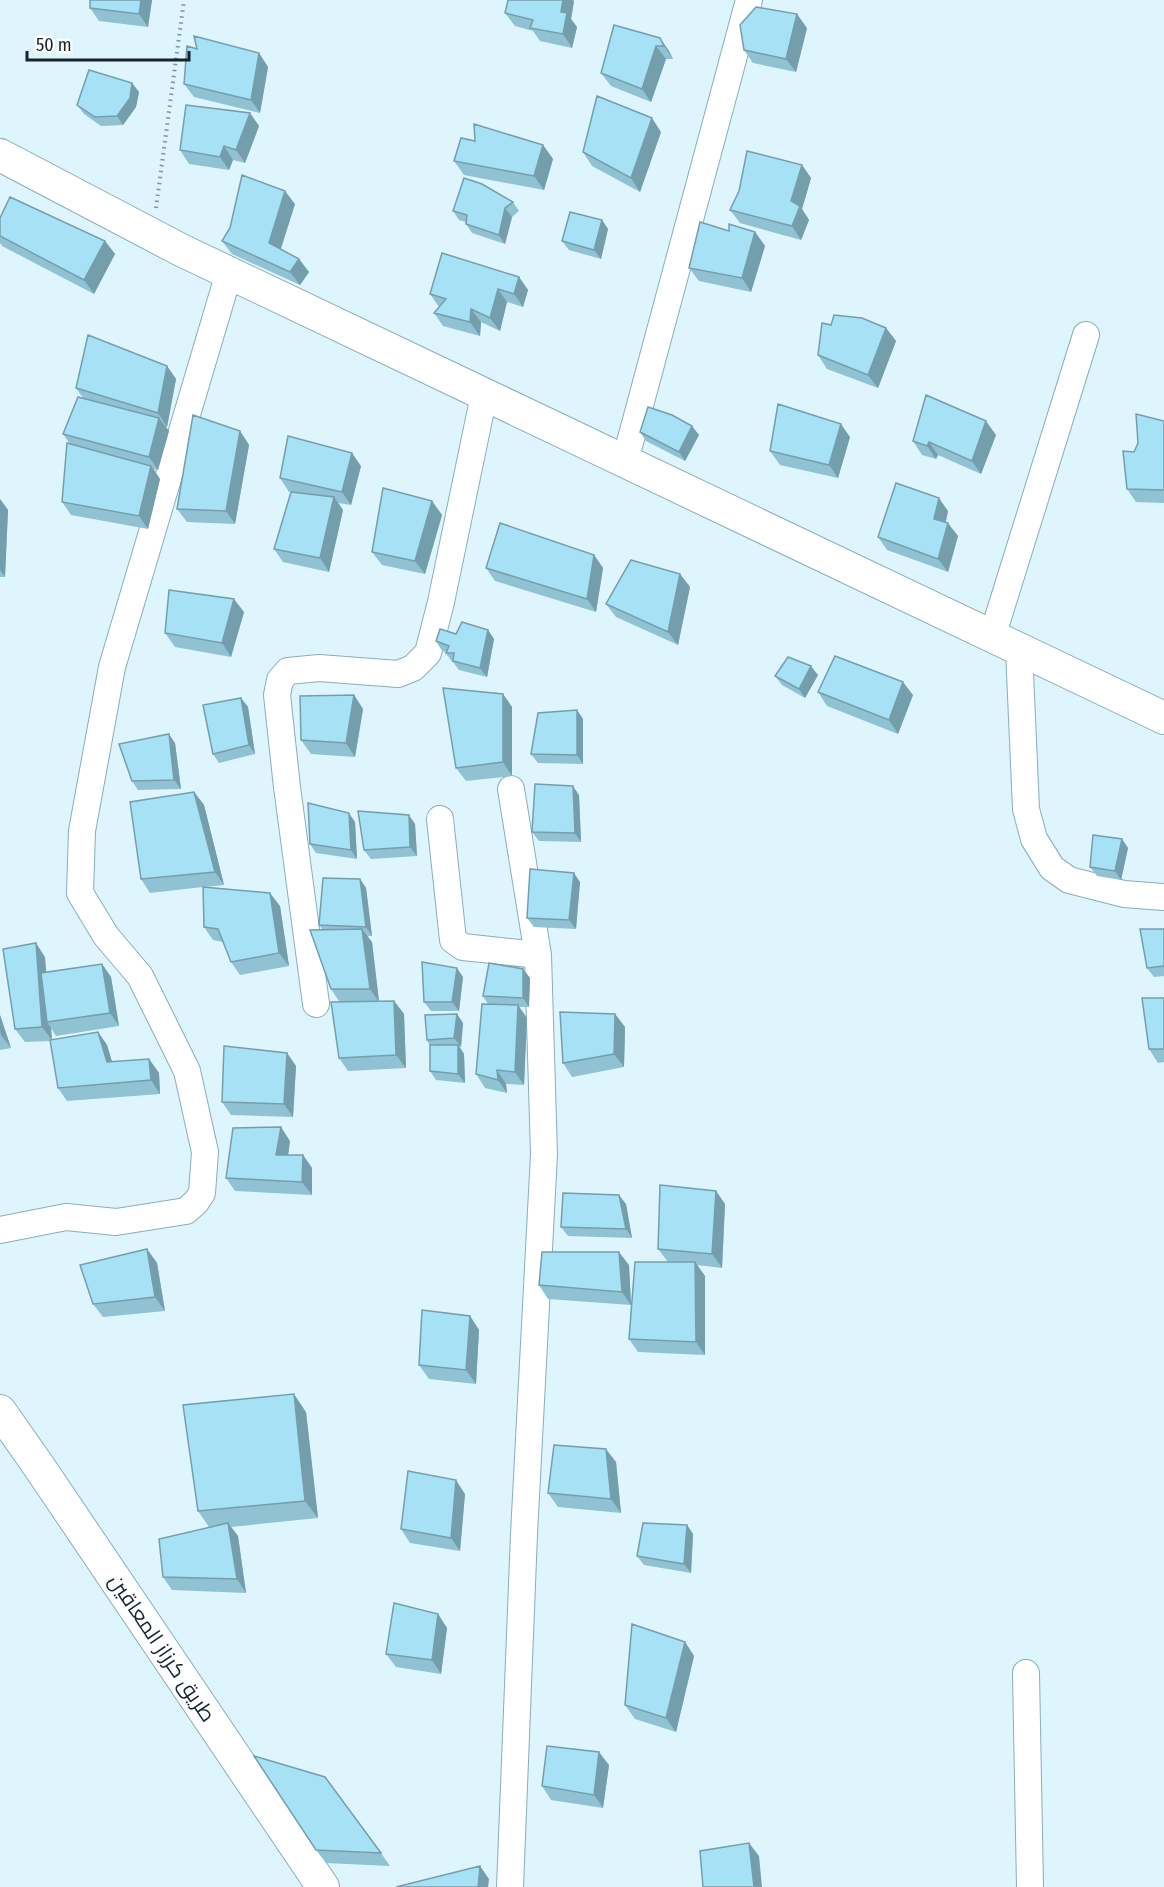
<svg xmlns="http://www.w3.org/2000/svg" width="1164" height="1887" viewBox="0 0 1164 1887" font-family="'Fira Sans Condensed',Cairo,sans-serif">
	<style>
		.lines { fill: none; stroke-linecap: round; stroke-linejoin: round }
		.minor-casing { stroke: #89adbb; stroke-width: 28 }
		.tertiary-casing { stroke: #89adbb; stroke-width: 34 }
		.path { stroke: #81939a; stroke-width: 4; stroke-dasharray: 1.5 4.5; stroke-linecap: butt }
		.minor { stroke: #fff; stroke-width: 26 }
		.tertiary { stroke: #fff; stroke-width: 32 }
		.wall { fill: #90c2d4 }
		.shaded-wall { fill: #759eac }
		.building { fill: #a7e1f6; stroke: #759eac; stroke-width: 1.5 }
		.labels { text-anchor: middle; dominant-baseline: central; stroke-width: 4.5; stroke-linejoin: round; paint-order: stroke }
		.street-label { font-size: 21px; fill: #162429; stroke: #fff }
	</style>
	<rect width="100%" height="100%" fill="#def5fd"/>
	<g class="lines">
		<defs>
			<path id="minor" d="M625,461L749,0
				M992,637L1086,335
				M1019,650L1026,809L1034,839L1052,868L1069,880L1124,894L1164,897
				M440,819L453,940L463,947L538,955
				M316,1004L287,787L277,695L280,680L288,671L319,668L398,674L413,668L428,653L441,602L484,395
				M0,1230L66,1217L116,1222L186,1211L196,1202L202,1193L205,1152L187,1071L140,976L106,936L80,893L82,831L112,667L229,273
				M1026,1673L1030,1887
				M510,1887L524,1534L544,1154L538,955L511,789"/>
			<path id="tertiary" d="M0,155L181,250L1164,718
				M0,1411L40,1468L323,1887"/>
		</defs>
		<use href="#minor" class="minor-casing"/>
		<use href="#tertiary" class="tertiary-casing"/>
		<path class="path" d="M156,208L184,0"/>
		<use href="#minor" class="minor"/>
		<use href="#tertiary" class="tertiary"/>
	</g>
	<path class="wall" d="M90,0H152L148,27L99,21L90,8Z
		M574,1L571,19L577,27L572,48L540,41L533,31L515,26L505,13Z
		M807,28L796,72L753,63L744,50Z
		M660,38L669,51L673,59H666L651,102L611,86L601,73Z
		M197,49L259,53L268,67L260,113L194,97L184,84Z
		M132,83L139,92L136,107L123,125L101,126L84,114L77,105Z
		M250,113L259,126L245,163L233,160L229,170L189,164L180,150Z
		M661,132L640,192L592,166L583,152Z
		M475,141L543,145L553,159L544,190L464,175L454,161Z
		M802,165L811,178L802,209L809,220L801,240L740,223L730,210Z
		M513,202L519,211L512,217L505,244L472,233L466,224V222L459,220L453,211Z
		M295,204L281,249L299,259L309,272L300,285L232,254L222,241Z
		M0,218L105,241L115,254L94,294L2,246L0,243Z
		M602,220L608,229L601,259L569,250L562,241Z
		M729,231L755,232L765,246L751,292L699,281L689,268Z
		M519,277L528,290L523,307L507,302L500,331L481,322L480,336L443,326L434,313L439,307L430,294Z
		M886,328L896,341L878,388L827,369L818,355Z
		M167,366L176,379L167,427L165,426L169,431L158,470L154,469L160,479L148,529L71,515L62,502L70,444L63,434L83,398L76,388Z
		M1164,421V503L1136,502L1127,489L1134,452Z
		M240,431L249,445L235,524L187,522L177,509Z
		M640,432L699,435L685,461L646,441Z
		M996,435L981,474L938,455L936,459L922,455L913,441Z
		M850,437L838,478L780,465L770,451Z
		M361,466L351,505L338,503L343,510L329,572L283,562L274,549L291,492H289L280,478Z
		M0,499L8,510L5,577H0Z
		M432,501L442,515L425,574L382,565L372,552Z
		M948,511L946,522L958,536L948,572L887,550L878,537Z
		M594,555L603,568L596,612L495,581L486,568Z
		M680,574L690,587L678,645L616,617L606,604Z
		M244,612L231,657L175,647L165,633Z
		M488,630L494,639L487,677L459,670L453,662H452L446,653V652L442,651L436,641Z
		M818,675L805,698L782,685L775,676Z
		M818,692L913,695L898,734L827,706Z
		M503,694L512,707V776L466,781L456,768Z
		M354,695L363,709L355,757L311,754L301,740Z
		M241,698L248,707L255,754L219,763L213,754Z
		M577,710L583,719V764L538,763L531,754Z
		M175,743L181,789L138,790L132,781Z
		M194,792L204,805L224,885L205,887L280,906L289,966L240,975L231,962L223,942L213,940L204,927L203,887L150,893L141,879Z
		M579,795L581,842L539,841L532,832Z
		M355,822L357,859L316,853L310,844Z
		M415,824L417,856L371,859L364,850Z
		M1122,839L1128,848L1121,880L1097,876L1090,867Z
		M360,879L366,888L372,936H367L372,942L379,1001H394L404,1014L406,1068L348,1071L339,1058V1001L331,989L322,929L319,925Z
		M580,882L576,929L534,927L527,918Z
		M1164,929V976L1154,977L1147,968Z
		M45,957L46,972L102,964L111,977L119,1026L56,1036L51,1028L52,1040L98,1032L107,1045L112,1062L149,1059L159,1073L160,1094L67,1101L58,1088L50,1041L25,1042L15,1029Z
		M523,969L530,978L529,1007H519L527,1018L524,1085L506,1084L507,1093L485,1088L476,1074L488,1004L483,996Z
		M463,977L459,1011H431L424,1002Z
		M1164,998V1062L1158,1063L1149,1049Z
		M457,1014L463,1023L461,1047H460L464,1054L465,1083L436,1080L430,1071V1046L427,1040Z
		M615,1014L625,1027L624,1067L572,1077L563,1063Z
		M0,1015L11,1048L0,1050Z
		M287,1053L296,1066L293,1117L231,1115L222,1102Z
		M290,1141L288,1155H303L312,1168V1195L235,1191L226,1178Z
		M716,1191L725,1204L722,1268L697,1265L705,1276V1355L638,1352L629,1339L631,1305L548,1299L539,1285L629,1265L631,1305L668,1262L658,1249Z
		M626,1204L632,1238L568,1236L561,1227Z
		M147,1249L157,1263L165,1311L103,1317L93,1304Z
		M470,1316L479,1330L476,1384L429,1379L419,1365Z
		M306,1412L318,1518L231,1527L238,1536L246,1593L172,1590L163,1577L209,1527L198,1511Z
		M616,1462L621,1513L558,1507L548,1493Z
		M465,1494L460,1551L410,1543L401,1529Z
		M687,1525L693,1534L691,1573L644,1565L637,1556Z
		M438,1614L447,1628L441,1674L396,1667L386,1654Z
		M685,1642L694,1656L676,1732L635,1719L625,1705Z
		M609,1765L603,1808L551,1800L542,1786Z
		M316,1850L381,1853L390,1866L326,1863Z"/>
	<path class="shaded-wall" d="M141,0H152L148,27L139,14Z
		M563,0H573L574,1L571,19L577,27L572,48L563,34L561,12Z
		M797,14L807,28L796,72L786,59Z
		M660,38L669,51L673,59L664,46Z
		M656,46L666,59L651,102L642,89Z
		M259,53L268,67L260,113L251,100Z
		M132,83L139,92L136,107L123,125L117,116Z
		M250,113L259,126L245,163L236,150Z
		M652,118L661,132L640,192L631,178Z
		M543,145L553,159L544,190L534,176Z
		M224,146L233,160L229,170L220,157Z
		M802,165L811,178L802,209L809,220L801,240L792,226L791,201Z
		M285,191L295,204L278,257L269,243Z
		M505,208L512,217L505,244L499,235Z
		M602,220L608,229L601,259L594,250Z
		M755,232L765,246L751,292L742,278Z
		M105,241L115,254L94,294L84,280Z
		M299,259L309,272L300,285L290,272Z
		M519,277L528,290L523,307L514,294Z
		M498,289L507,302L500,331L490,318Z
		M471,309L481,322L480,336L470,322Z
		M886,328L896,341L878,388L868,375Z
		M167,366L176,379L167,427L158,413Z
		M159,418L169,431L158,470L149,457Z
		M986,421L996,435L981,474L972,461Z
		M841,424L850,437L838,478L829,465Z
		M692,426L699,435L685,461L679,452Z
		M240,431L249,445L235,524L226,511Z
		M929,442L938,455L936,459L927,446Z
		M352,453L361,466L351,505L342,492Z
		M151,466L160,479L148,529L139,516Z
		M334,497L343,510L329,572L320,558Z
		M939,498L948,511L943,533L934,519Z
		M0,499L8,510L5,577L0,570Z
		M432,501L442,515L425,574L415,561Z
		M948,523L958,536L948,572L938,559Z
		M594,555L603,568L596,612L587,599Z
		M680,574L690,587L678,645L668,632Z
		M234,599L244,612L231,657L222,643Z
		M488,630L494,639L487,677L480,668Z
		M811,666L818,675L805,698L799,689Z
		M903,682L913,695L898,734L889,720Z
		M503,694L512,707V776L503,762Z
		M354,695L363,709L355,757L346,743Z
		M241,698L248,707L255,754L249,745Z
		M577,710L583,719V764L577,755Z
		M169,734L175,743L181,789L174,780Z
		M573,786L579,795L581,842L575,833Z
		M194,792L204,805L224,885L215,872Z
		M349,813L355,822L357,859L351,850Z
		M409,815L415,824L417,856L410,847Z
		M1122,839L1128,848L1121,880L1115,871Z
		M574,873L580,882L576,929L569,920Z
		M360,879L366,888L372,936L366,927Z
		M270,893L280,906L289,966L279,953Z
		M362,929L372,942L379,1002L370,989Z
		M36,943L45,957L50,1022H47L51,1028L52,1040L42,1027Z
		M102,964L111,977L119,1026L110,1013Z
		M457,968L463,977L459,1011L452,1002Z
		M523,969L530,978L529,1007L523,998Z
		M394,1001L404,1014L406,1068L396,1055Z
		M518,1005L527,1018L524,1085L515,1072Z
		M457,1014L463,1023L461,1047L454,1038Z
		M615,1014L625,1027L624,1067L614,1054Z
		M0,1015L11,1048L1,1035L0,1030Z
		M98,1032L107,1045L116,1075L107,1062Z
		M458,1045L464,1054L465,1083L458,1074Z
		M287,1053L296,1066L293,1117L284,1104Z
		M149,1059L159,1073L160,1094L151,1080Z
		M497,1070L506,1084L507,1093L498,1080Z
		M281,1127L290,1141L286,1169L276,1155Z
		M303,1155L312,1168V1195L302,1182Z
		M716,1191L725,1204L722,1268L712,1254Z
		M619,1195L626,1204L632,1238L626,1229Z
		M147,1249L157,1263L165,1311L155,1297Z
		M619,1252L629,1265L631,1305L622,1292Z
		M695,1262L705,1276V1355L696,1342Z
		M470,1316L479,1330L476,1384L466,1370Z
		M294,1394L306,1412L318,1518L305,1501Z
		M606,1449L616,1462L621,1513L611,1499Z
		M456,1480L465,1494L460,1551L451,1538Z
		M228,1523L238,1536L246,1593L237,1579Z
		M687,1525L693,1534L691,1573L684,1564Z
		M438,1614L447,1628L441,1674L432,1660Z
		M685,1642L694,1656L676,1732L666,1718Z
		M599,1752L609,1765L603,1808L594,1795Z
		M749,1843L759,1856L762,1887H754Z
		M480,1866L489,1879L488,1887H478Z"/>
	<path class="building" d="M90,0H141L139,14L90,8Z
		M508,0H563L561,12L567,13L563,34L530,28L533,20L505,13Z
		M756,7L797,14L786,59L744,50L740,25Z
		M614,25L660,38L664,46H656L642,89L601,73Z
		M194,36L259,53L251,100L184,84L187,46L197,49Z
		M89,70L132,83L130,98L117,116L95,117L77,105Z
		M597,96L652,118L631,178L583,152Z
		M186,105L250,113L236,150L224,146L220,157L180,150Z
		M474,124L543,145L534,176L454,161L461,138L475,141Z
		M747,151L802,165L791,201L800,206L792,226L730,210L739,191Z
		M242,175L285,191L269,243L299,259L290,272L222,241L230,228Z
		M464,178L482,184L513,202L505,208L499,235L466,224L467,215L453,211Z
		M10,197L105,241L84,280L0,236V218Z
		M570,212L602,220L594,250L562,241Z
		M700,222L729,231V224L755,232L742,278L689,268Z
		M442,253L519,277L514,294L498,289L490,318L471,309L470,322L434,313L446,299L430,294Z
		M834,315L862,318L886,328L868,375L818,355L822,323L831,325Z
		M88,335L167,366L158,413L76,388Z
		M926,395L986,421L972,461L929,442L927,446L913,441Z
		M78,397L159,418L149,457L63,434Z
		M778,404L841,424L829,465L770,451Z
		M648,407L672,415L692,426L679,452L640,432Z
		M1136,414L1164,421V490L1127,489L1123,451L1134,452L1138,443Z
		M193,415L240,431L226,511L177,509Z
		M288,436L352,453L342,492L280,478Z
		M67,443L151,466L139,516L62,502Z
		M896,483L939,498L934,519L948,523L938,559L878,537Z
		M383,488L432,501L415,561L372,552Z
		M291,492L334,497L320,558L274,549Z
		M500,523L594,555L587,599L486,568Z
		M631,560L680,574L668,632L606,604Z
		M169,590L234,599L222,643L165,633Z
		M462,622L488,630L480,668L453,661L454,653H446L449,646L436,641L440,629L456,634Z
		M835,656L903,682L889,720L818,692Z
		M788,657L811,666L799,689L775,676Z
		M443,688L503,694V762L456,768Z
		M354,695L346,743L301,740L300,696Z
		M241,698L249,745L213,754L203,705Z
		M577,710V755L531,754L538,713Z
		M169,734L174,780L132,781L119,744Z
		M535,784L573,786L575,833L532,832Z
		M194,792L215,872L141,879L130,802Z
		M308,803L349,813L351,850L310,844Z
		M358,811L409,815L410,847L364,850Z
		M1093,835L1122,839L1115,871L1090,867Z
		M530,869L574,873L569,920L527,918Z
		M323,878L360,879L366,927L319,925Z
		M203,887L270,893L279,953L231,962L218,929L204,927Z
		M362,929L370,989H331L310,930Z
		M1140,929H1164V966L1147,968Z
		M36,943L42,1027L15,1029L3,949Z
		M422,962L457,968L452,1002H424Z
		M489,963L523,969V998L483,996Z
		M102,964L110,1013L47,1022L41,973Z
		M1142,998H1164V1049H1149Z
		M394,1001L396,1055L339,1058L331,1002Z
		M482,1004L518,1005L515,1072L497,1070L498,1080L476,1074Z
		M560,1012L615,1014L614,1054L563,1063Z
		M457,1014L454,1038L427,1040L425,1015Z
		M98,1032L107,1062L149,1059L151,1080L58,1088L50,1040Z
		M430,1045H458V1074L430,1071Z
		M224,1046L287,1053L284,1104L222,1102Z
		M281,1127L276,1155H303L302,1182L226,1178L233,1128Z
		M660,1185L716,1191L712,1254L658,1249Z
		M563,1193L619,1195L626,1229L561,1227Z
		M147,1249L155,1297L93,1304L80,1265Z
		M542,1252H619L622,1292L539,1285Z
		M635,1262H695L696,1342L629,1339Z
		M422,1310L470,1316L466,1370L419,1365Z
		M294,1394L305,1501L198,1511L183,1405Z
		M554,1445L606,1449L611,1499L548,1493Z
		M408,1471L456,1480L451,1538L401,1529Z
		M228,1523L237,1579L163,1577L159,1539Z
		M643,1523L687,1525L684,1564L637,1556Z
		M394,1603L438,1614L432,1660L386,1654Z
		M632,1624L685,1642L666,1718L625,1705Z
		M547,1746L599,1752L594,1795L542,1786Z
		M254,1756L325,1777L381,1853L316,1850Z
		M749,1843L754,1887H703L700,1851Z
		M480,1866L478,1887H396Z"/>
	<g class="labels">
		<g class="street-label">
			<text transform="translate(162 1648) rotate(56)">طريق كرزاز المعاقين</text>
		</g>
	</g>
	<path d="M27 51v9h162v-9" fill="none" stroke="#162429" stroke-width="3"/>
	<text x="36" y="51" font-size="18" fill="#162429" stroke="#ffffff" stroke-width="4.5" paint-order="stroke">50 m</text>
</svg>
